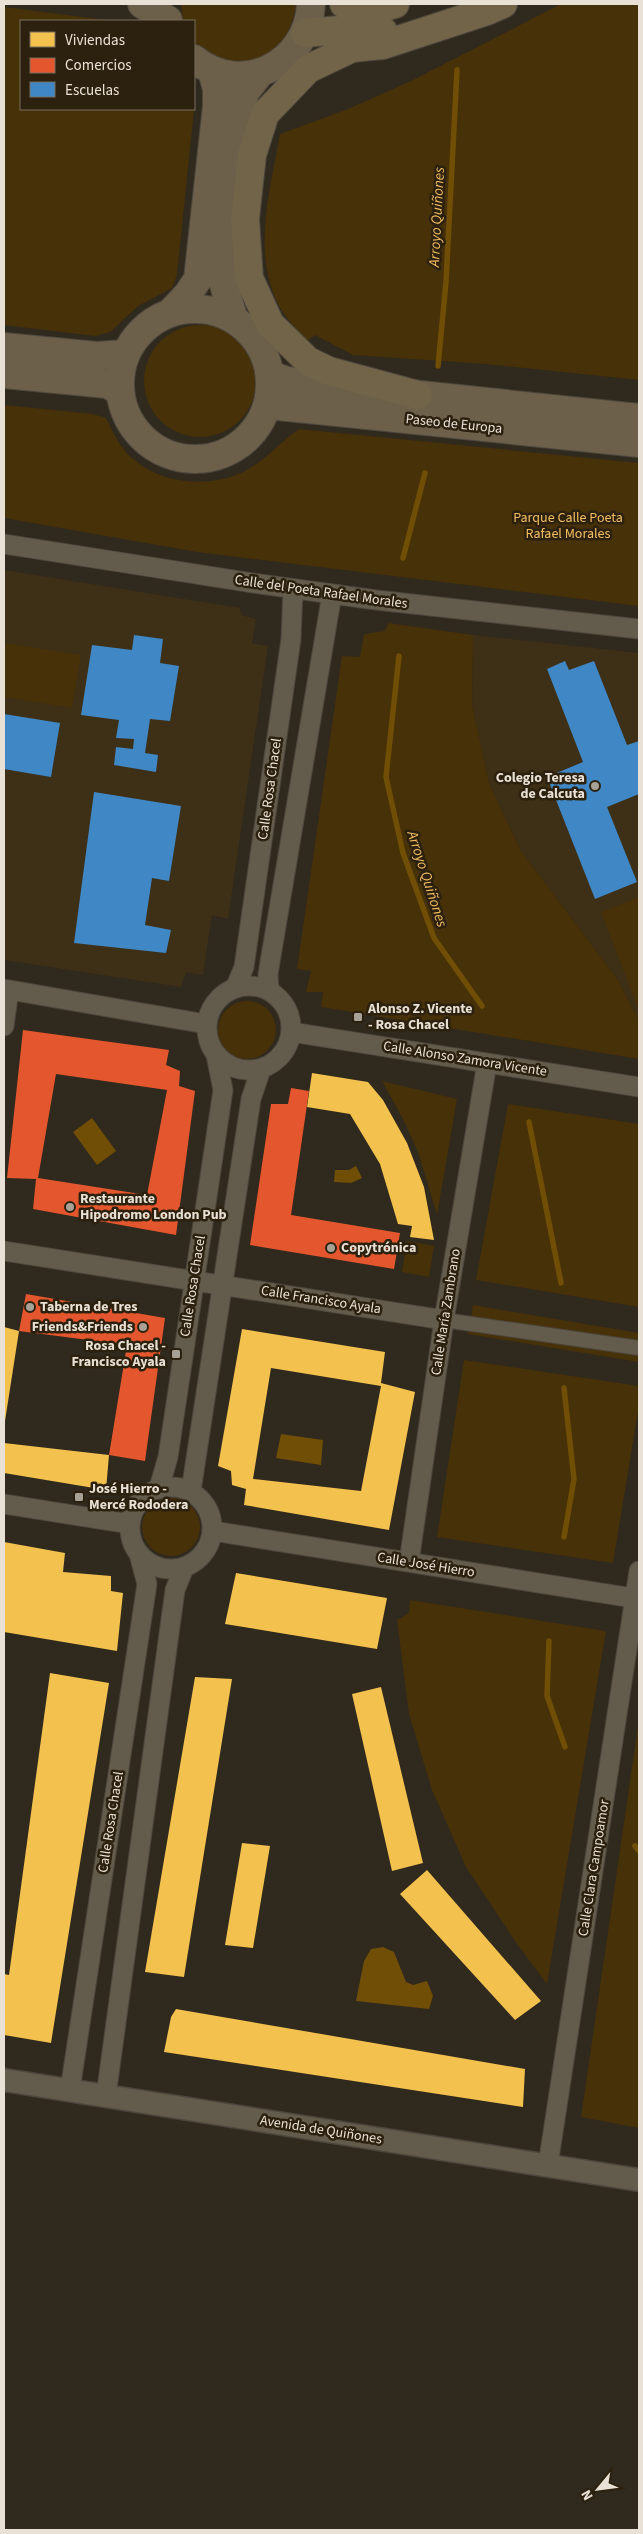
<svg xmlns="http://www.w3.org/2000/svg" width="643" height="2534" viewBox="0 0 643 2534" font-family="'Source Sans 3',sans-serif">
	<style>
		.built { fill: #3e2f17 }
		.green { fill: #463108 }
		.water { fill: #704e05 }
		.homes { fill: #f2c14e; fill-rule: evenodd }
		.shops { fill: #e4572e; fill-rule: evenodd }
		.schools { fill: #3f88c5 }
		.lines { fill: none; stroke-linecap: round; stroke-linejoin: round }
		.stream { stroke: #704e05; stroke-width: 5.5 }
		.pedestrian-casing { stroke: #4c463d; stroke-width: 16 }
		.minor-casing { stroke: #4c463d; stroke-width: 21 }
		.tertiary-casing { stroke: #4c463d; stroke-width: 25 }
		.primary-casing { stroke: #4c463d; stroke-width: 30 }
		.motorway-casing { stroke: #4c463d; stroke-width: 30 }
		.pedestrian { stroke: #635b4b; stroke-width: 14 }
		.minor { stroke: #635b4b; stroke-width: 19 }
		.tertiary { stroke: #635b4b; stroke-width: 22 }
		.primary { stroke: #6c604a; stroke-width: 28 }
		.motorway { stroke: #716449; stroke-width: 28 }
		.poi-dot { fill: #a8a195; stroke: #2c210e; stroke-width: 2 }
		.labels { text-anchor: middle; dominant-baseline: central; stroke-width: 5; stroke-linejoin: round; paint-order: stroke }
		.street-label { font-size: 14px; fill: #e9e1d5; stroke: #2c210e }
		.park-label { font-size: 14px; fill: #f4be62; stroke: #2c210e }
		.poi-label { font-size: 14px; font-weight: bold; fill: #e9e1d5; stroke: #2c210e; text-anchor: start }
		.water-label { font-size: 15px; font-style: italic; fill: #f1bb5f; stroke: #2c210e }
	</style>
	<rect width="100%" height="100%" fill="#30291e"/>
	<path class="built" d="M4,570L240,608L241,615L256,619L252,643L268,646L228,919L212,915L203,975L186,972L181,987L4,960Z
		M473,635L639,653V1021L618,980L521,851L489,783L472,704Z"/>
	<path class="green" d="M181,4H296C291,49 251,80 208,53C203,50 196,46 194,41C192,36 194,27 194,21H183Z
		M561,4H639V380L486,364L353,355L315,335L307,341C299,331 289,322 282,311C250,258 270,190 280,134L348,109L411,81Z
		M4,7L114,21H21V109H194V98L195,100L177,275L172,288L138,306L110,332L95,336L4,325Z
		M144 381a56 56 0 1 1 112 0a56 56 0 1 1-112 0Z
		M4,405L93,414L106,418C113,432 120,448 133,459C162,484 207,488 241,473C263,463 280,442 299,429L639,463V606L197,552L4,518Z
		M388,623L473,635L472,704L489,783L521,851L618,980L639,1021V1059L321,1007L323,992H306L311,971L297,969L342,656L360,657L364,634L385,631Z
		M4,643L81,655L72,708L4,697Z
		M639,897V1011L601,912Z
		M218 1030a29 29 0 1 1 58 0a29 29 0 1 1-58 0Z
		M382,1081L457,1099L437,1215L419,1155L405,1123Z
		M508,1104L639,1124V1307L476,1280Z
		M407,1241L434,1246L429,1277L402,1272Z
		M473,1305L639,1333V1362L468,1334Z
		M464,1360L639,1386V1405L613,1563L437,1537Z
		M142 1527a29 29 0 1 1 58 0a29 29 0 1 1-58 0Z
		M410,1600L606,1631L547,1984L517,1944L466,1867L432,1790L409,1714L397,1620L409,1613Z
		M639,1720V2128L581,2117Z"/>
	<path class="water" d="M92,1118L116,1151L97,1165L73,1132Z
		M356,1166L362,1178L351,1183L334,1182L335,1170H349Z
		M281,1434L323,1440L321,1465L276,1458Z
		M383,1947L394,1952L406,1982L413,1985L427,1981L433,1996L429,2009L356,2001L364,1961L371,1949Z"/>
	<path class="homes" d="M312,1073L368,1082L383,1100L407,1143L424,1187L434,1240L410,1237L412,1226L398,1224L380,1164L350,1114L307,1107Z
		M4,1327L19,1331L5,1421H4Z
		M242,1329L385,1352L381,1383L415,1392L389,1530L244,1505L246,1489L232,1485L231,1471L218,1466ZM271,1368L381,1386L361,1491L253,1479Z
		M4,1443L109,1455L106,1490L4,1473Z
		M4,1542L65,1553L63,1572L111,1576V1591L123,1593L117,1651L4,1632Z
		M236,1573L387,1598L377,1649L225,1624Z
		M50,1673L109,1683L51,2043L4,2035V1974L9,1975Z
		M195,1677L232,1679L184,1977L145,1972Z
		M381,1687L423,1863L392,1871L352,1694Z
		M242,1843L270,1846L253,1948L225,1945Z
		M427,1870L541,2001L515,2020L400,1894Z
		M176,2009L525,2069L523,2107L164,2052L171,2017Z"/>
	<path class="shops" d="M23,1030L169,1050L166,1065L180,1071L179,1086L195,1091L176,1235L33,1209L36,1179L7,1178ZM56,1074L167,1090L147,1195L38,1178Z
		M291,1088L309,1091L291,1215L400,1233L394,1269L250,1245L271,1104H288Z
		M26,1294L165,1318L145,1461L109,1455L127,1345L19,1331Z"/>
	<path class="schools" d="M134,635L163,639L160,663L179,666L170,721L150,719L145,753L158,755L156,772L114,765L116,747L133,749L134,739L116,738L119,720L81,715L92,645L132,650Z
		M565,661L569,670L594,661L627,745L639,741V794L607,807L637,882L595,899L547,777L583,762L547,669Z
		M4,714L60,723L51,777L4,769Z
		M94,792L181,806L169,881L152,878L145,925L171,930L166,953L74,943Z"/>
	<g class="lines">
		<path class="stream" d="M438,366L446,282L457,70
			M403,558L425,473
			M399,656L386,777L403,853L434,938L482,1006
			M529,1122L561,1283
			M564,1388L574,1479L564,1537
			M549,1641L547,1696L565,1747
			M635,1846L639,1851"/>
		<defs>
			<path id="pedestrian" d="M444,1320L639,1348"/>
			<path id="minor" d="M4,544L253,583L376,600L639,629
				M207 1028a42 42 0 1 1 84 0a42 42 0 1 1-84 0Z
				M236,986L244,967L291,639L293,589
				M4,989L206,1024
				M269,990L268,974L332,594
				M4,1026L9,990
				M291,1032L639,1087
				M4,1251L444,1320
				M130 1528a41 41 0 1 1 82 0a41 41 0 1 1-82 0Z
				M159,1488L168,1457L223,1090L216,1055
				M191,1491L251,1099L261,1069
				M4,1504L130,1524
				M213,1531L639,1599
				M409,1562L444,1320L487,1063
				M70,2090L147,1584L139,1554
				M106,2096L175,1590L184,1568
				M548,2165L639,1571"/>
			<path id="tertiary" d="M4,2080L639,2180"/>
			<path id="primary" d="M142,4L168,20
				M194,59C242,98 308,64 311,4
				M120 384a75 75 0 1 1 150 0a75 75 0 1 1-150 0Z
				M172,311L188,294L198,279L217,106V89L212,71
				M233,317L223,281L241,110L245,92L260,73
				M4,347L97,356L125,354
				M4,374L107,384L120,391
				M270,375L287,381L639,418
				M268,405L639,443"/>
			<path id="motorway" d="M344,4C360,11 378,9 395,4
				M305,33L351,29L383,31
				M418,395L329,371L308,361L270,324L249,278L245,219L252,155L265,114L308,69L352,48L383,45L487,11L503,4"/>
		</defs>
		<use href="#pedestrian" class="pedestrian-casing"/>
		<use href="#minor" class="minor-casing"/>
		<use href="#tertiary" class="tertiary-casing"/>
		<use href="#primary" class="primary-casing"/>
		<use href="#motorway" class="motorway-casing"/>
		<use href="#pedestrian" class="pedestrian"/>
		<use href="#minor" class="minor"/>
		<use href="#tertiary" class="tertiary"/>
		<use href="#primary" class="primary"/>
		<use href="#motorway" class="motorway"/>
	</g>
	<g class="poi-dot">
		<circle cx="595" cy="786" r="5"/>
		<rect x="353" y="1012" width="10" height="10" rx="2.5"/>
		<circle cx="70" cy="1207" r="5"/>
		<circle cx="331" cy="1248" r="5"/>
		<circle cx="30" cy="1307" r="5"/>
		<circle cx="143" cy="1327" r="5"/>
		<rect x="171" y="1349" width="10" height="10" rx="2.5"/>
		<rect x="74" y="1492" width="10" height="10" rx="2.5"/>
	</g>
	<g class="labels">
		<g class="street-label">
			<text transform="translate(454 424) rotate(6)">Paseo de Europa</text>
			<text transform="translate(321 592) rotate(8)">Calle del Poeta Rafael Morales</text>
			<text transform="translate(270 789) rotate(-82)">Calle Rosa Chacel</text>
			<text transform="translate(465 1059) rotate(9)">Calle Alonso Zamora Vicente</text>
			<text transform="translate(193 1286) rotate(-81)">Calle Rosa Chacel</text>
			<text transform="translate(321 1300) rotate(9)">Calle Francisco Ayala</text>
			<text transform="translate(446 1312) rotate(-81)">Calle María Zambrano</text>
			<text transform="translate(426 1565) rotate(9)">Calle José Hierro</text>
			<text transform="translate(111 1822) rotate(-81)">Calle Rosa Chacel</text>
			<text transform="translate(594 1868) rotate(-81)">Calle Clara Campoamor</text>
			<text transform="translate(321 2130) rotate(9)">Avenida de Quiñones</text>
		</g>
		<g class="park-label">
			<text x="568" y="518">Parque Calle Poeta<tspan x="568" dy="16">Rafael Morales</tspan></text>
		</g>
		<g class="poi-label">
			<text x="585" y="778" text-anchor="end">Colegio Teresa<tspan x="585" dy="16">de Calcuta</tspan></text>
			<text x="368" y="1009">Alonso Z. Vicente<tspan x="368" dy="16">- Rosa Chacel</tspan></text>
			<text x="80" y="1199">Restaurante<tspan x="80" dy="16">Hipodromo London Pub</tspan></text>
			<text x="341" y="1248">Copytrónica</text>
			<text x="40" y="1307">Taberna de Tres</text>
			<text x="133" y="1327" text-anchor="end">Friends&amp;Friends</text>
			<text x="166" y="1346" text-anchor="end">Rosa Chacel -<tspan x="166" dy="16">Francisco Ayala</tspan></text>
			<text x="89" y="1489">José Hierro -<tspan x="89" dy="16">Mercé Rododera</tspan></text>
		</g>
		<g class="water-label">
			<text transform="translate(437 217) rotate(-87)">Arroyo Quiñones</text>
			<text transform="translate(427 879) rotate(72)">Arroyo Quiñones</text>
		</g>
	</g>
	<rect width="643" height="2534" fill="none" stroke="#e9e1d5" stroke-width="10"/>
	<rect x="20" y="20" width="175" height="90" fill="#2c210e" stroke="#786e5e"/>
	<rect x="30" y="32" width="25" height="15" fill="#f2c14e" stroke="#786e5e"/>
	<text x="65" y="45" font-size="15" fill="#e9e1d5">Viviendas</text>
	<rect x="30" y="58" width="25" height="15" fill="#e4572e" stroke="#786e5e"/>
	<text x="65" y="70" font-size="15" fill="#e9e1d5">Comercios</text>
	<rect x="30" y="82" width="25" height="15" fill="#3f88c5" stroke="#786e5e"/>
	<text x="65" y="95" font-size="15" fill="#e9e1d5">Escuelas</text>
	<g transform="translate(598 2489) rotate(241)" stroke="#2c210e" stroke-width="4" paint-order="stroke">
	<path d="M0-4L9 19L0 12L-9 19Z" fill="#e9e1d5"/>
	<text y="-8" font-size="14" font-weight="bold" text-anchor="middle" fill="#e9e1d5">N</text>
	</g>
</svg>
